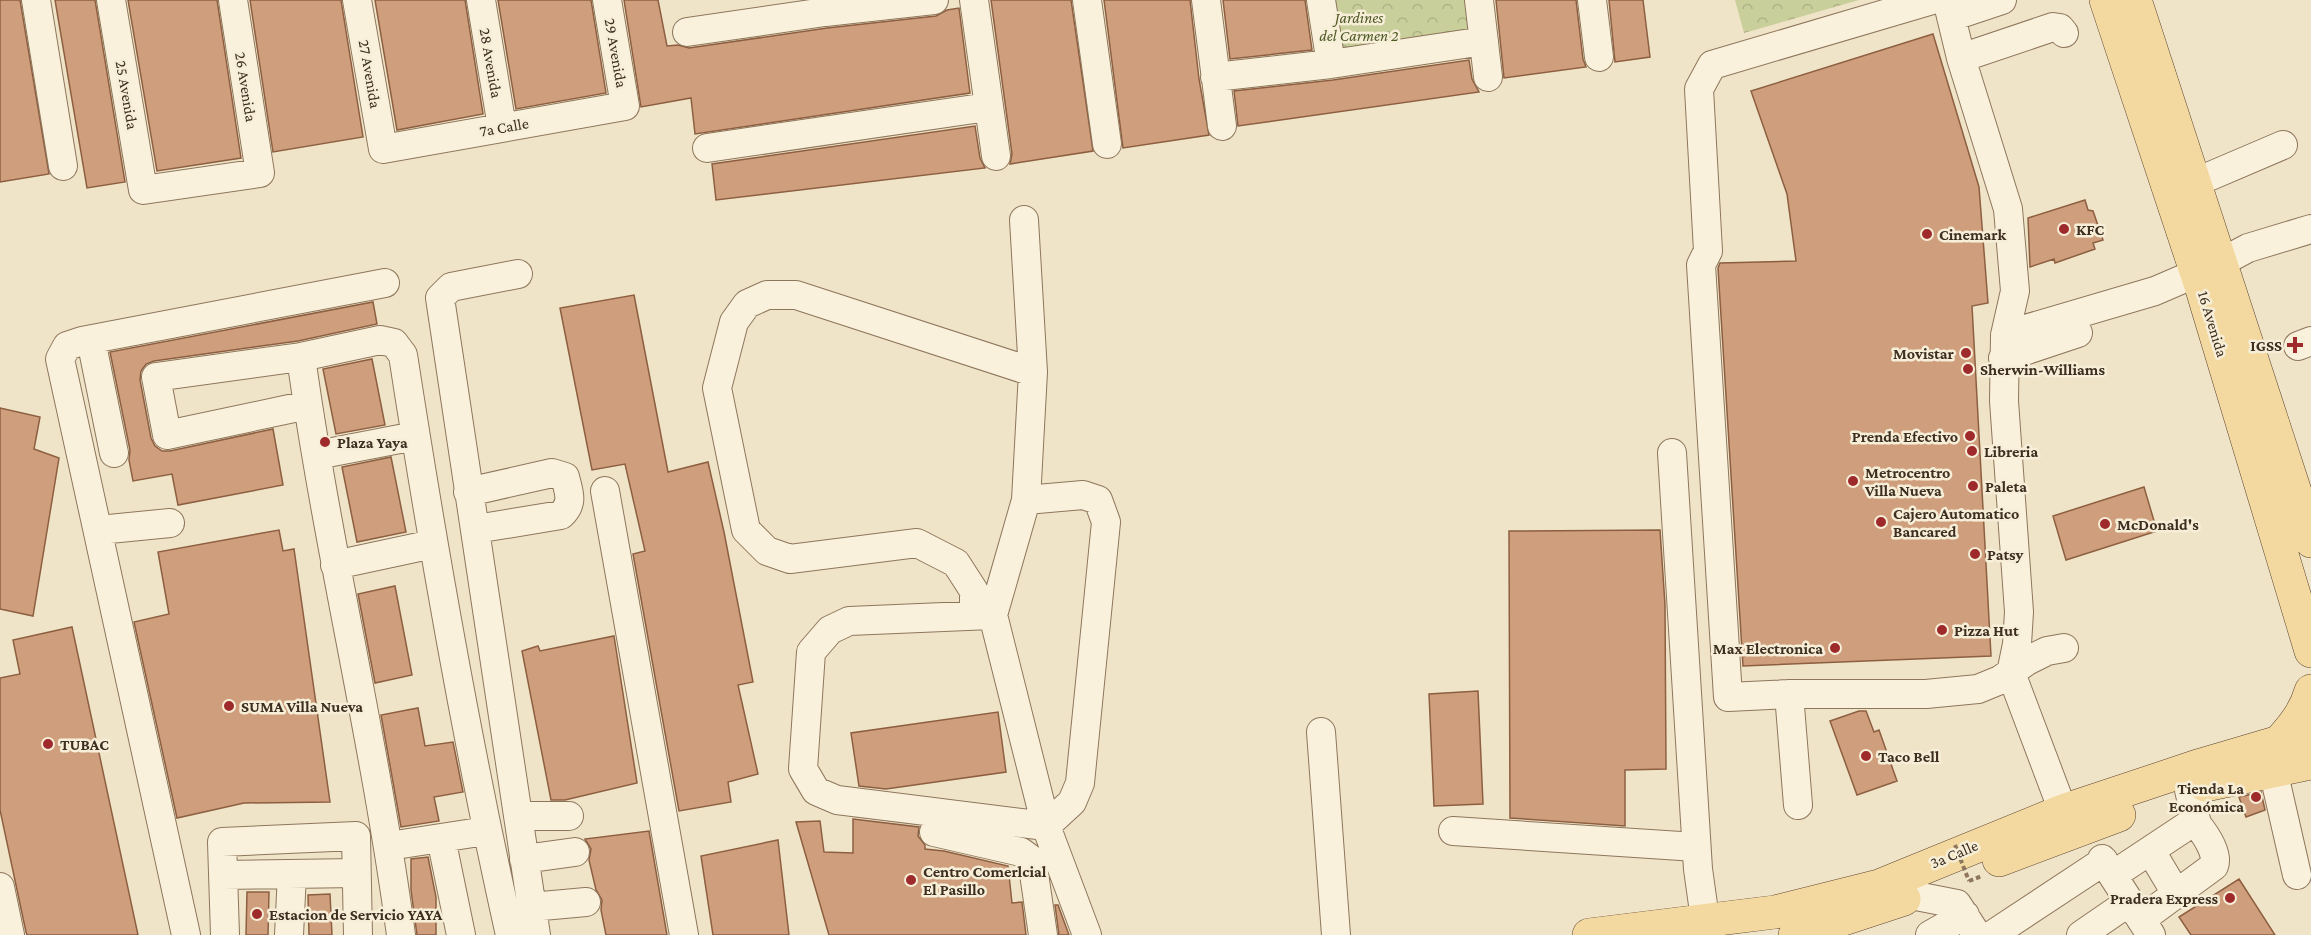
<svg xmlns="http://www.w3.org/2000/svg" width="2311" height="935" viewBox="0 0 2311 935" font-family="'Crimson Pro',serif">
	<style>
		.park { fill: url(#park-crowns) }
		.building { fill: #cf9f7d; stroke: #8d5f41; stroke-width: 1.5 }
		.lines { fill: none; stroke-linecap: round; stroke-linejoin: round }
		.minor-casing { stroke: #8d765c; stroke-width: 30 }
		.major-casing { stroke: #5b4430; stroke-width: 34 }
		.path { stroke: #8d765c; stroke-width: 4; stroke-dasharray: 4.5 3; stroke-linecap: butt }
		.minor { stroke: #faf1dc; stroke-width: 28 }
		.major { stroke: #f3d9a0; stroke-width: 33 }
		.path-bridge { stroke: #8d765c; stroke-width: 4; stroke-dasharray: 4.5 3; stroke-linecap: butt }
		.poi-dot { fill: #9e2a2b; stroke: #f7eed8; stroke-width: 2 }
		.labels { text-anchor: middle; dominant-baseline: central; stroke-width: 5; stroke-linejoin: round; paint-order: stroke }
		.park-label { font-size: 16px; font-style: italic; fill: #4d5a26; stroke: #f7eed8 }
		.street-label { font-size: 16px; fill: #3d2e20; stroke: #f7eed8 }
		.poi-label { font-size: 16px; font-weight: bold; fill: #3d2e20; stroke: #f7eed8; text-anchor: start }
	</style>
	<defs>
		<pattern id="park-crowns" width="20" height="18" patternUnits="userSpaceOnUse" patternTransform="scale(1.5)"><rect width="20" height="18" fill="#c9cf9b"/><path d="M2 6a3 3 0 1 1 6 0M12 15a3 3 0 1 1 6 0" fill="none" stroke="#aeb285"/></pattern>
	</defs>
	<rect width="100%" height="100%" fill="#f0e4c8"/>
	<path class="park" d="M1329,0H1469L1474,36L1336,55Z
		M1735,0H1859L1744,33Z"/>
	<path class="building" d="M0,0H20L49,174L0,182Z
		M55,0H95L125,182L87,188Z
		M128,0H217L241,158L157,171Z
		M250,0H341L363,137L273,152Z
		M375,0H465L483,114L397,130Z
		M498,0H591L606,93L516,109Z
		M624,0H658L667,46L678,45L689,48L827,28L936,16L947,10L959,8L970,93L695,134L691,98L641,107Z
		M991,0H1071L1093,151L1010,164L1012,154Z
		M1104,0H1190L1199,79L1209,135L1123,148Z
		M1223,0H1305L1312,50L1230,59Z
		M1496,0H1576L1583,59L1586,67L1504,78Z
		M1609,0H1643L1650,57L1615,62Z
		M1933,34L1979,187L1988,303L1972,306L1991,656L1743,666L1718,268L1720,263L1796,261L1787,194L1751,91Z
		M1469,60L1472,79L1479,92L1238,126L1234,91L1333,80Z
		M975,126L980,158L985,168L716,200L712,164Z
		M2085,200L2088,210L2093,211L2103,240L2093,243L2095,249L2055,263L2054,259L2030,267L2028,218Z
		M634,295L668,472L708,462L724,532L753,682L738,685L758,774L728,782L731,802L679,811L633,554L645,551L625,464L592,470L560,308Z
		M373,302L377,324L298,341L154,361L146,364L141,371L140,380L151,438L155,446L162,451H170L273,429L283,485L178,505L172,474L133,481L129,460L130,450L110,352Z
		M372,359L385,425L336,434L323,369Z
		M0,408L40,417L34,449L59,458L33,616L0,609Z
		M391,457L406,532L357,542L342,467Z
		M2144,487L2157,531L2066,560L2053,516Z
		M279,530L283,551L294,549L330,802L244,803L177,818L134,622L169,614L158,552Z
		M1660,530L1665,605L1666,769L1625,770V826L1510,818L1509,531Z
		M395,586L412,675L375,683L358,594Z
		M72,627L138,935H27L26,932L0,810V678L20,674L13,640Z
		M614,636L637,783L565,800H551L522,651L538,646L540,651Z
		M1478,691L1483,804L1434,806L1429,694Z
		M418,708L425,746L453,742L463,792L434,797L439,821L401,827L381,715Z
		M1859,711H1866L1874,732L1879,730L1897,781L1857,795L1830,721Z
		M998,712L1006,772L886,789L859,786L851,733Z
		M2261,792L2265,810L2246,817L2239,797Z
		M853,819L919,827L918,836L925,845V849L944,851L1008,866L1012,903L1022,902L1026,935H829L796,822L820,821L824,852L853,853Z
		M649,831L667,935H606L601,910L602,900L596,890L589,860L591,849L585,839Z
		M778,840L789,935H713L701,856Z
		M428,857L436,897V935H417L411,890V859Z
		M2239,879L2275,935H2191L2179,917Z
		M247,892H269L268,935H246Z
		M330,894L332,935H309L308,895Z
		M1055,905H1058L1069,935H1059Z"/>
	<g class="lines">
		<defs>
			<path id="minor" d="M36,0L63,166
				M111,0L143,190L260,173L233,0
				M357,0L383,149L625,106L607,0
				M481,0L502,127
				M974,0L996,156
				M1087,0L1107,144
				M1206,0L1222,126
				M1321,0L1331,64
				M1479,0L1488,77
				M1592,0L1599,57
				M1932,0L1712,65L1699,89L1708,251L1701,265L1728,697L1789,694H1926L1978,689L2000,680L2027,661L2047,651L2064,648
				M1947,0L1961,58L2008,209L2015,291L2005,335L2004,401L2019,612L2017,644L2011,673L2063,811
				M1951,17L2002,0
				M687,32L825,12L934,0
				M1961,58L2053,27L2060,28L2064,33
				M1215,77L1331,64L1484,41
				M707,148L988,107
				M2194,183L2283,145
				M1024,220L1033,372L1026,500L993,615L1046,826L1072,802L1080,783L1106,522L1098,500L1083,495L1026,500
				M518,274L451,287L440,298L536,935
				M2005,335L2155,291L2220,263L2248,248L2311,229
				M91,340L114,453
				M2298,346L2311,341
				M301,357L380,340L394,343L403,355C433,549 467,743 510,935
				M2003,358L2078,333
				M308,405L167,435L156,377L301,357C328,551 375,741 401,935
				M1672,453L1698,869L1705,919
				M317,455L415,436
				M605,491L684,935
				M468,492L552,473L565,477C569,493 574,503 561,515L476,529
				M99,530L170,523
				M335,565L433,544
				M974,615V591L956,563L917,543L790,559L767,551L746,530L717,388L734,322L747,304L767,295H796L1033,372
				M991,615L849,621L830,630L811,652L803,769L816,791L837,800L1046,826L1087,935
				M1789,694L1798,805
				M1321,732L1336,935
				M2273,770L2297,875
				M2189,790L2197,824
				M518,816H569
				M1453,831L1696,847
				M934,832L1021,852L1032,860L1043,935
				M441,838L461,935
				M389,846L486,831
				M2149,852L2158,863L2177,895
				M524,859L575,852
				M2102,859L2151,935
				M223,875L356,873
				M2113,875L2190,824H2197C2205,834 2219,854 2214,866L2142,919
				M0,887L10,935
				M1911,895L1957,904L1977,935
				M531,907L586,902
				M186,935L60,359L67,346L82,341L385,283
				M225,935L222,842L356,836L358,935
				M289,935L292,874
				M1930,935L1965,915
				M1992,935L2104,861
				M2081,935L2129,902"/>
			<path id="major" d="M2106,0L2202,289L2311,651
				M2135,0L2311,541
				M2279,742C2293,727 2305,712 2311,691
				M2205,785L2311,763
				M1999,860L2119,815
				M1589,935L1775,912L1879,886L2063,811L2201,765L2279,742L2311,738
				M1795,935L1904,899"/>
		</defs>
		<use href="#minor" class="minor-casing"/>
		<use href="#major" class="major-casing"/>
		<path class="path" d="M1969,881L1982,876"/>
		<use href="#minor" class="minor"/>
		<use href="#major" class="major"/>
		<path class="path-bridge" d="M1955,845L1969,881"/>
	</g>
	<g class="poi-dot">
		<circle cx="2064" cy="229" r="6"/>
		<circle cx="1927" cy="234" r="6"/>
		<path d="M2292 336h6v6h6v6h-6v6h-6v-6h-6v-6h6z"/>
		<circle cx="1966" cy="353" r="6"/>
		<circle cx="1968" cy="369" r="6"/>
		<circle cx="1970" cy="436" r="6"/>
		<circle cx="325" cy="442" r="6"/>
		<circle cx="1972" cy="451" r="6"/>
		<circle cx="1853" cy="481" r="6"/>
		<circle cx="1973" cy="486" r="6"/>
		<circle cx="1881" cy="522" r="6"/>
		<circle cx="2105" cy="524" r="6"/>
		<circle cx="1975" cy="554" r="6"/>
		<circle cx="1942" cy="630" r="6"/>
		<circle cx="1835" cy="648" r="6"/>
		<circle cx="229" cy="706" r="6"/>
		<circle cx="48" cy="744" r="6"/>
		<circle cx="1866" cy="756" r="6"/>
		<circle cx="2256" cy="797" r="6"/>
		<circle cx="911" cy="880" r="6"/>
		<circle cx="2230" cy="898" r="6"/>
		<circle cx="257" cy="914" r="6"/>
	</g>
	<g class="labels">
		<g class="park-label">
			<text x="1359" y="17">Jardines<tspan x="1359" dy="18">del Carmen 2</tspan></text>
		</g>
		<g class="street-label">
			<text transform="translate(616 53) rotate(80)">29 Avenida</text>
			<text transform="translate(491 63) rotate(80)">28 Avenida</text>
			<text transform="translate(370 74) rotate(80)">27 Avenida</text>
			<text transform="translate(246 87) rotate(81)">26 Avenida</text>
			<text transform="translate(127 95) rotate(80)">25 Avenida</text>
			<text transform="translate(504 127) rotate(-10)">7a Calle</text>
			<text transform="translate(2213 324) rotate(73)">16 Avenida</text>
			<text transform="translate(1954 854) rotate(-23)">3a Calle</text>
		</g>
		<g class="poi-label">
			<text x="2076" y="229">KFC</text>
			<text x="1939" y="234">Cinemark</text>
			<text x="2282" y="345" text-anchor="end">IGSS</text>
			<text x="1954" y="353" text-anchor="end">Movistar</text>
			<text x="1980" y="369">Sherwin-Williams</text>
			<text x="1958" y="436" text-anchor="end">Prenda Efectivo</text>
			<text x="337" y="442">Plaza Yaya</text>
			<text x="1984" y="451">Libreria</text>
			<text x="1865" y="472">Metrocentro<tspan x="1865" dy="18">Villa Nueva</tspan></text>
			<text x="1985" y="486">Paleta</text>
			<text x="1893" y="513">Cajero Automatico<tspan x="1893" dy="18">Bancared</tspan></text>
			<text x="2117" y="524">McDonald's</text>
			<text x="1987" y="554">Patsy</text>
			<text x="1954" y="630">Pizza Hut</text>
			<text x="1823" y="648" text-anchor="end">Max Electronica</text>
			<text x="241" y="706">SUMA Villa Nueva</text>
			<text x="60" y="744">TUBAC</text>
			<text x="1878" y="756">Taco Bell</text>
			<text x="2244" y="788" text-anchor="end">Tienda La<tspan x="2244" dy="18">Económica</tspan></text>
			<text x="923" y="871">Centro Comerlcial<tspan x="923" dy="18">El Pasillo</tspan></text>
			<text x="2218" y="898" text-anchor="end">Pradera Express</text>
			<text x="269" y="914">Estacion de Servicio YAYA</text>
		</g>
	</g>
</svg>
